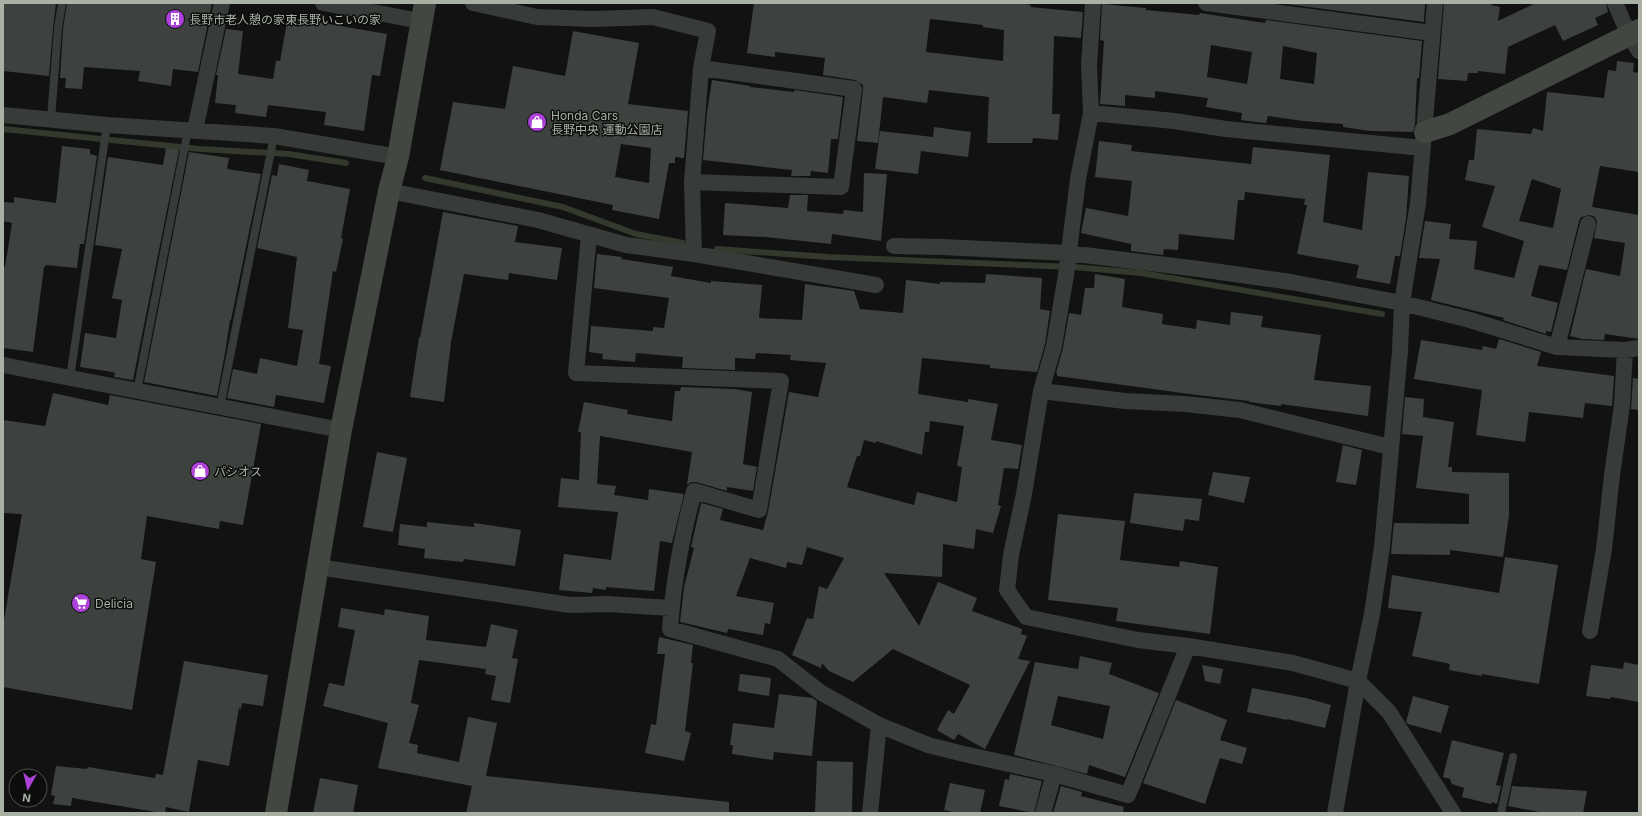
<svg xmlns="http://www.w3.org/2000/svg" width="1642" height="816" viewBox="0 0 1642 816" font-family="Inter,'Noto Sans JP',sans-serif">
	<style>
		.lines { fill: none; stroke-linecap: round; stroke-linejoin: round }
		.stream { stroke: #33392c; stroke-width: 6 }
		.building { fill: #3e423e; fill-rule: evenodd }
		.lane { stroke: #383c38; stroke-width: 8 }
		.street { stroke: #383c38; stroke-width: 16 }
		.secondary { stroke: #424741; stroke-width: 22 }
		.labels { text-anchor: middle; dominant-baseline: central; stroke-width: 3; stroke-linejoin: round; paint-order: stroke }
		.poi-label { font-size: 12px; fill: #a8b1a4; stroke: #0c0d0c; text-anchor: start }
	</style>
	<rect width="100%" height="100%" fill="#111211"/>
	<g class="lines">
		<path class="stream" d="M3,129L200,149L289,154L346,163
			M425,178L563,207L636,234L683,243
			M717,249L828,257L1074,267L1141,273L1382,314"/>
	</g>
	<path class="building" d="M3,3H56L53,28L49,76L3,71Z
		M67,3H212L198,72L173,69L171,86L138,81L140,71L84,67L82,89L65,88L66,78H60L63,29Z
		M754,3H1018L1031,5L1030,7L1083,12L1081,38L1054,36L1052,114H1060L1058,140L1033,138L1032,143H987L989,97L929,90L927,103L883,97L878,143L857,141L863,90V85L855,80L823,75L825,58L775,52V57L747,53ZM930,19L983,25V27L1004,30L1003,61L926,52Z
		M1278,3H1425L1424,22Z
		M1444,3H1491V5L1500,7L1498,21L1536,3H1606L1608,12L1595,18L1598,25L1563,41L1555,25L1508,47L1505,74L1478,71V73H1468L1467,81L1438,79Z
		M1102,4L1146,8V10L1199,15L1200,13L1265,23L1266,20L1422,41L1419,78H1417L1415,125L1413,132L1370,131L1343,127V124L1303,121L1268,116L1266,123L1256,122L1241,120L1242,113L1206,107L1208,98L1155,91V98L1125,95V106L1100,104L1104,41L1100,40ZM1211,45L1252,52L1247,84L1207,77ZM1283,46L1317,53L1314,84L1280,79Z
		M288,17L387,34L380,76L372,75L364,131L324,125L326,112L268,105L266,117L235,113L236,105L215,103L218,75H216L226,29L243,31L238,74L273,79L276,61H280Z
		M573,31L639,43L628,104L688,111L684,158L675,157V163H669L659,219L612,210L613,205L440,170L453,102L505,109L513,66L565,76ZM621,144L651,148L649,183L615,177Z
		M1617,61L1634,63L1633,72L1639,73V172L1600,166L1592,207L1639,215V339L1605,334L1604,340L1582,339L1570,336L1586,269L1620,276L1625,243L1594,238L1597,222L1595,217L1590,215L1581,217L1579,221L1567,270L1539,265L1531,296L1558,303L1551,332L1546,331V334L1503,320L1504,318L1431,300L1440,259L1419,258L1425,221L1451,224L1449,239L1477,241L1474,269L1514,278L1524,241L1482,227L1495,186L1465,180L1469,160H1474L1477,129L1531,134L1533,128L1543,131L1547,92L1604,98L1608,70L1616,71ZM1532,179L1561,189L1553,228L1519,221Z
		M712,80L750,86V87L794,92V90L843,97L838,139H831L828,173L811,171L810,176H791L792,170L703,160L707,113Z
		M934,127L971,132L968,157L921,151L918,174L875,169L880,131L933,137Z
		M1099,141L1132,145L1131,151L1251,164L1253,147L1330,155L1323,222L1362,230L1368,172L1409,176L1406,219L1400,256H1395L1390,284L1356,278L1359,265L1297,254L1307,205H1304L1305,199L1245,192L1244,200H1238L1234,240L1179,234L1178,250L1164,249L1163,255L1131,251V244L1081,233L1086,208L1128,216L1132,181L1095,177Z
		M62,146L90,149V154L97,156L84,244H80L77,268L46,265L45,267H44L33,352L3,348V267H5L12,223L3,221V202L14,203V197L56,203Z
		M166,148L179,150L133,380L114,377L115,373L112,372L80,367L85,333L116,338L122,300L112,298L122,249L95,245L108,157L163,165Z
		M189,152L229,158L227,169L261,174L231,320H230L226,347L217,396L144,382Z
		M279,164L309,170L307,181L350,189L341,238L343,239L336,272L333,271L319,364L331,366L324,403L276,395L274,407L227,398L233,369L257,374L260,358L297,366L303,330L288,328L297,257L257,248L272,175L277,176Z
		M864,173L887,174L881,241L832,234L831,244L765,237L723,235L725,203L788,208L790,195H808L807,211L843,214L844,210L863,212Z
		M443,212L518,226L515,242L562,248L557,280L509,273L508,280L464,274L451,342L444,402L410,397L419,337L420,338Z
		M597,254L622,257L621,259L673,267L671,276L711,283V281L762,285L759,318L802,320L805,284L854,291L860,309L903,313L906,280L940,284V282L985,283L986,274L1042,278L1040,309L1050,311L1045,344L1037,372L990,368V365L922,358L918,394L968,402V399L998,404L991,440L1022,445L1018,469L1004,468L998,505L1001,506L993,533L976,529L974,549L943,544L942,577L884,573L919,626L938,582L977,598L972,611L1022,629L1021,634L1027,636L1018,659L1030,661L985,749L958,734L954,740L937,730L948,710L954,714L970,685L893,649L853,682L829,671L822,663L821,668L792,655L807,618L813,619L819,586L827,589L844,558L807,547L802,565L787,562L786,568L750,558L736,596L774,603L770,624L765,623L763,635L728,629L727,633L680,622L684,587L694,548L691,547L701,503L723,509L720,520L763,530L768,512L789,392L818,397L826,363L790,360L791,355L756,353L755,359L735,358V370L682,368L683,357L636,353L635,362L602,359L603,354L589,352L591,326L653,331V327L664,328L669,298L594,288ZM930,421L964,426L957,466L962,467L957,502L917,492L914,505L847,487L857,456H860L864,440L876,443V441L922,455L925,432H929Z
		M1095,274L1125,279L1122,307L1163,314L1162,324L1196,329L1197,320L1230,325L1231,312L1263,316L1261,327L1321,335L1314,380L1371,386L1368,416L1281,404V406L1249,402V401L1197,395L1057,376V373H1056L1063,348L1069,313L1081,315L1085,288H1094Z
		M1499,339L1541,352L1537,366L1614,376L1612,406L1585,403L1583,418L1529,412L1525,442L1476,435L1482,390L1414,379L1421,340L1482,350L1483,346L1496,349Z
		M1633,378L1639,379V410L1631,409Z
		M681,387L735,389L752,392L743,464L757,467L753,491L727,487V491L696,482H691L687,485L692,452L600,436L597,484L616,486L614,495L648,500L649,489L684,494L672,543L660,541L654,591L606,587V590L593,588L592,593L559,590L564,554L611,560L618,512L558,507L561,478L579,480L581,432H578L584,402L628,410L627,414L672,421L675,391H680Z
		M53,393L108,405L110,395L261,424L243,525L220,521L219,529L147,516L141,559L156,562L132,710L3,687V626L22,514L3,513V420L45,426Z
		M1405,397L1424,399L1423,417L1454,422L1448,467H1452V472L1509,473V515L1503,557L1450,550V555L1391,554L1394,523L1469,524V494L1416,488L1423,436L1402,434Z
		M1343,445L1362,450L1356,485L1336,482Z
		M377,452L407,458L393,532L363,527Z
		M1213,472L1250,477L1244,503L1208,495Z
		M1134,493L1202,499L1199,521L1185,519L1183,531L1130,523Z
		M1058,514L1125,521L1120,560L1179,567L1180,561L1218,567L1210,634L1116,621L1118,608L1048,600Z
		M427,522L474,527V523L521,530L515,566L464,559L463,562L424,558L425,549L398,545L400,524L427,527Z
		M1505,557L1558,565L1539,684L1482,674V676L1449,670L1450,664L1412,656L1422,612L1388,608L1392,575L1499,593Z
		M341,608L384,615L385,609L429,616L426,640L486,647L491,624L518,630L512,658L518,659L510,703L491,700L496,676L485,674L486,669L419,660L411,703L419,705L409,743L418,745L417,753L459,762L468,717L497,723L486,776L729,802V813H466L472,786L378,768L388,723L323,706L329,683L344,686L355,630L338,627Z
		M659,637L693,645L691,663H693L685,731L691,733L684,761L645,753L651,724L656,725L665,654H657Z
		M1080,656L1112,663L1109,674L1159,693L1125,777L1089,765L1087,774L1014,755L1035,662L1078,669ZM1058,696L1110,706L1103,739L1051,725Z
		M184,661L268,675L263,706L242,703L241,709L239,708L229,766L198,760L189,812L166,807L165,813H162L72,798L71,806L53,804L55,796L51,795L56,766L87,769L88,767L155,778L156,774L163,775Z
		M1624,662L1639,665V702L1611,697L1610,699L1586,696L1591,665L1623,669Z
		M1202,665L1223,669L1220,684L1205,681Z
		M740,674L771,678L769,696L738,691Z
		M1252,688L1306,698L1331,705L1325,728L1287,719V720L1247,712Z
		M779,694L812,698L817,701L812,756L774,752L773,760L732,754L733,745H730L733,723L774,728Z
		M1413,696L1449,706L1441,733L1408,724L1406,722Z
		M1176,700L1227,720L1220,740L1247,748L1242,764L1220,758L1205,804L1143,783Z
		M1452,740L1504,753L1496,785L1501,786L1497,804L1492,802L1491,804L1462,797L1464,788L1452,784L1450,779L1443,777Z
		M817,761L853,762L852,813H815Z
		M1010,774L1042,781L1034,813L999,806L1005,779L1009,780Z
		M320,778L358,785L353,813H313Z
		M950,783L985,790L980,813H957L944,810Z
		M1061,786L1082,792L1081,796L1124,807L1123,813H1053Z
		M1512,786L1587,791L1583,813H1545L1508,806Z"/>
	<g class="lines">
		<path class="lane" d="M51,119L58,28L62,3
			M70,378L107,125
			M137,391L188,130
			M220,407L274,136
			M1501,813L1513,757"/>
		<path class="street" d="M323,3L421,21
			M473,3L537,17L593,19L653,17L708,31L701,68L692,182L694,254
			M1093,3L1089,65L1091,113L1078,179L1066,275L1054,346L1041,391L1024,494L1011,555L1007,590L1026,617L1138,640L1188,646L1293,663L1358,681L1389,712L1453,813
			M1206,3L1432,33
			M1615,3L1629,35L1639,51
			M1091,113L1174,121L1226,129L1423,148
			M3,115L107,125L274,136L398,157
			M195,130L222,3
			M692,182L841,187L854,89L701,68
			M389,191L538,220L626,245L694,254L876,285
			M589,235L576,373L781,381L759,510L694,491C682,536 673,583 670,629L778,659L820,692L879,725L928,745L964,754L1054,774L1128,795L1188,646
			M894,246L942,247L1068,253L1199,269L1291,282L1402,303L1470,320L1557,347L1625,350L1639,348
			M1557,347L1588,224
			M3,365L341,430
			M1041,391L1125,401L1185,404L1240,410L1390,447
			M318,567L570,605L608,604L671,608
			M1590,631L1604,549L1612,475L1622,405L1625,350
			M870,813L879,725
			M1043,813L1054,774
			M1335,813L1358,681L1372,614L1382,547L1400,351L1402,303L1418,203L1435,3"/>
		<path class="secondary" d="M1425,132L1450,124L1639,30
			M276,813L341,430L389,191L398,157L425,3"/>
	</g>
	<defs>
		<symbol id="building-disc" viewBox="-11 -11 22 22"><circle r="9.5" fill="#ac42d9" stroke="#0c0d0c"/><path d="M-4-6H4V6H1V3H-1V6H-4ZM-2.5-4.3h1.7v1.8h-1.7ZM.8-4.3h1.7v1.8H.8ZM-2.5-1h1.7V.8h-1.7ZM.8-1h1.7V.8H.8Z" fill="#fff"/></symbol>
		<symbol id="shop-disc" viewBox="-11 -11 22 22"><circle r="9.5" fill="#ac42d9" stroke="#0c0d0c"/><path d="M-5-2.5h2.3a2.7 3.5 0 0 1 5.4 0H5L5.5 6h-11ZM-1.5-2.5h3a1.5 2.3 0 0 0-3 0Z" fill="#fff"/></symbol>
		<symbol id="supermarket-disc" viewBox="-11 -11 22 22"><circle r="9.5" fill="#ac42d9" stroke="#0c0d0c"/><path d="M-6-5.5h2.5l.6 2H6L4.5 2H-2.5L-4.4-4H-6ZM-1.5 3.2a1.3 1.3 0 1 0 .1 0ZM3 3.2a1.3 1.3 0 1 0 .1 0Z" fill="#fff"/></symbol>
	</defs>
	<g fill-rule="evenodd">
		<use href="#building-disc" x="164" y="8" width="22" height="22"/>
		<use href="#shop-disc" x="526" y="111" width="22" height="22"/>
		<use href="#shop-disc" x="189" y="460" width="22" height="22"/>
		<use href="#supermarket-disc" x="70" y="592" width="22" height="22"/>
	</g>
	<g class="labels">
		<g class="poi-label">
			<text x="189" y="19">長野市老人憩の家東長野いこいの家</text>
			<text x="551" y="115">Honda Cars<tspan x="551" dy="14">長野中央 運動公園店</tspan></text>
			<text x="214" y="471">パシオス</text>
			<text x="95" y="603">Delicia</text>
		</g>
	</g>
	<rect width="1642" height="816" fill="none" stroke="#a8b1a4" stroke-width="8"/>
	<g transform="translate(28 788) rotate(188)"><circle r="19" fill="#0c0d0c" stroke="#4a4f49"/>
	<path d="M0-3L7 15L0 10L-7 15Z" fill="#ac42d9"/>
	<text y="-6" font-size="11" font-weight="bold" text-anchor="middle" fill="#a8b1a4">N</text>
	</g>
</svg>
